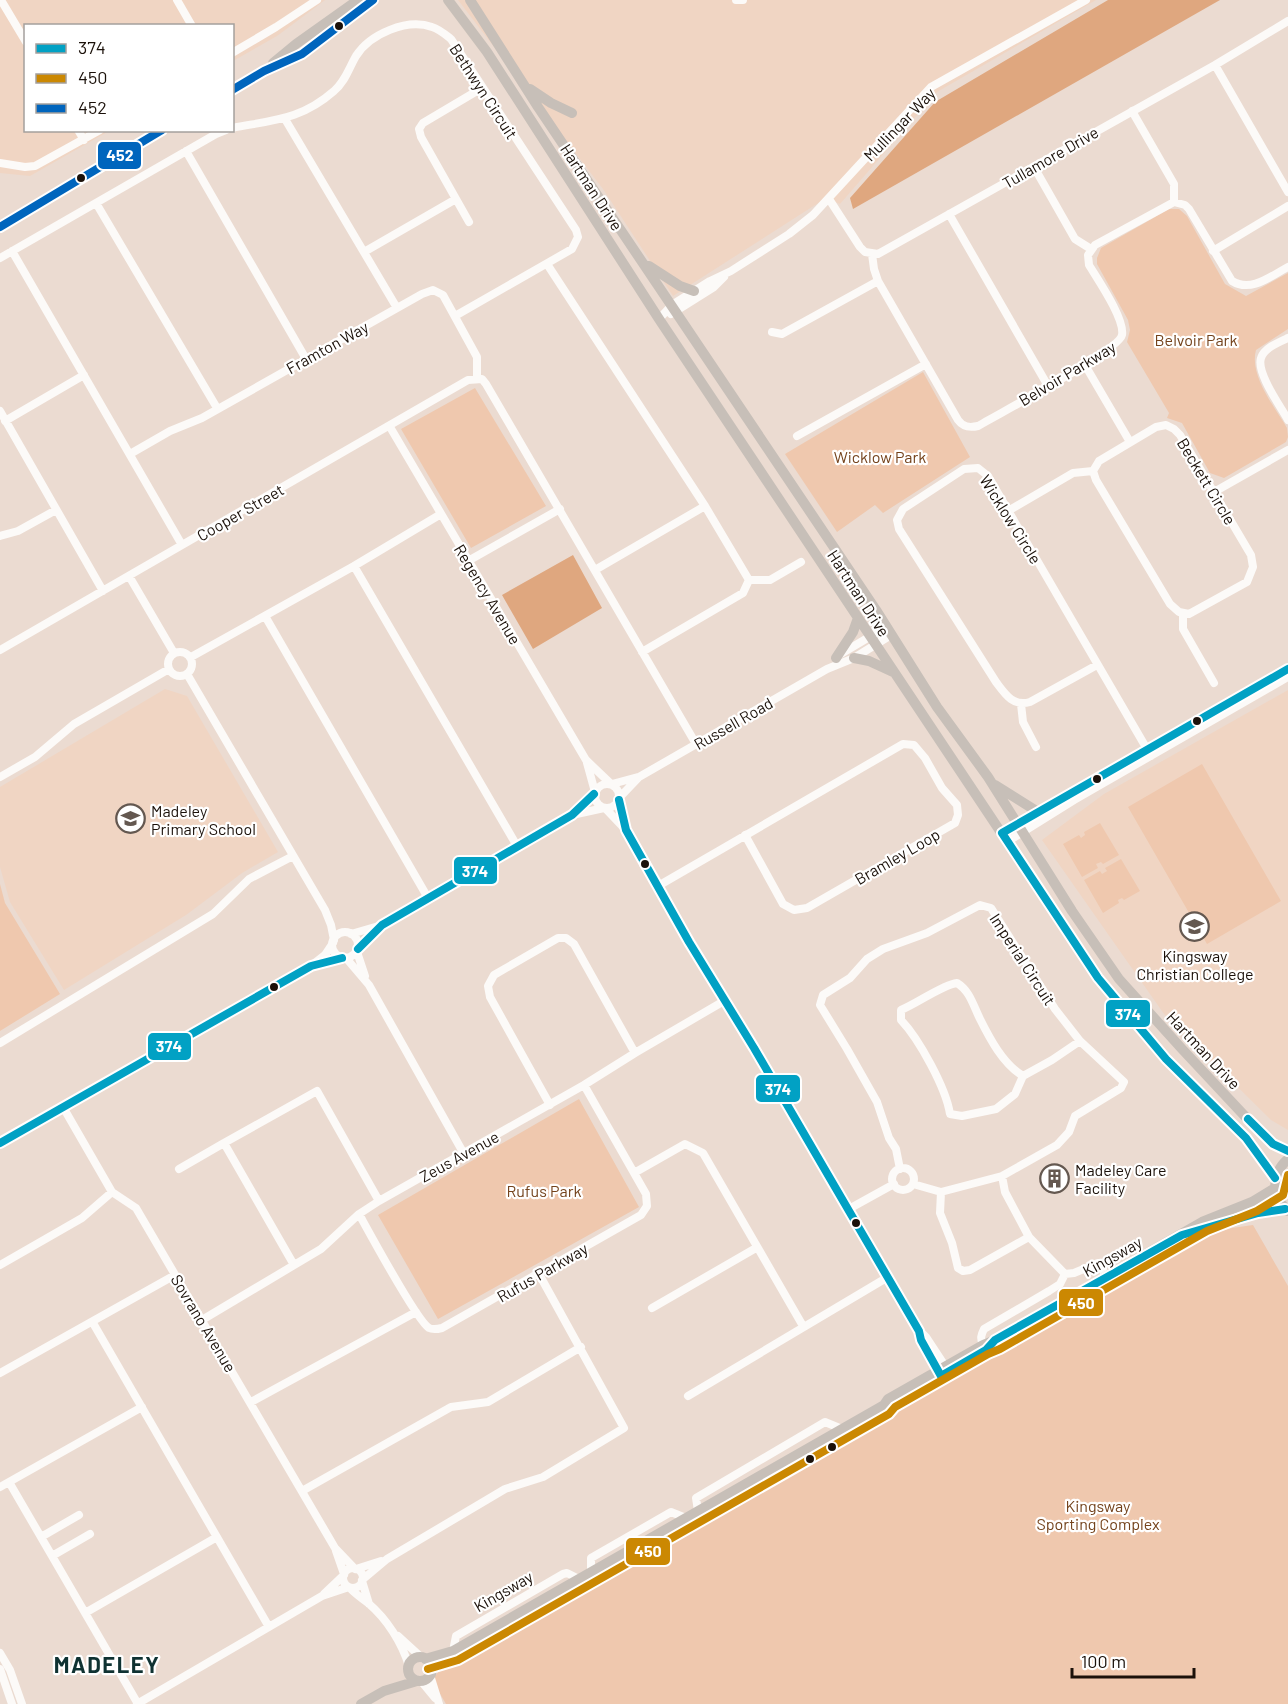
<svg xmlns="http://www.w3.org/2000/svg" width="1288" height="1704" viewBox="0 0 1288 1704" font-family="Barlow,sans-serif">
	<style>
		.built { fill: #f0d5c3 }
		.green { fill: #efc8ae }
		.water { fill: #dfa77f }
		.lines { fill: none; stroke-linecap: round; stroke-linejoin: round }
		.minor { stroke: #fcfaf8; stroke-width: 8 }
		.major { stroke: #c7bfb8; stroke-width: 10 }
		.bus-1-casing { stroke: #fff; stroke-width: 12 }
		.bus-2-casing { stroke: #fff; stroke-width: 12 }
		.bus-3-casing { stroke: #fff; stroke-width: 12 }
		.bus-1 { stroke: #01a1c4; stroke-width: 8 }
		.bus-2 { stroke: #cb8802; stroke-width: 8 }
		.bus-3 { stroke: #0065bd; stroke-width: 8 }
		.bus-dot { fill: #1b110a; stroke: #fff; stroke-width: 2 }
		.labels { text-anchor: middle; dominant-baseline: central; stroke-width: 4.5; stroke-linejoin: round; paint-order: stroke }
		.street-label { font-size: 16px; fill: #1b110a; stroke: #fff }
		.park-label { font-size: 16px; fill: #74431c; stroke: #fff }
		.poi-label { font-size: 16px; fill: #1b110a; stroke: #fff; text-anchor: start }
		.district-label { font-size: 22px; font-weight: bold; letter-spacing: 1.5px; fill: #0f3232; stroke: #fff }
		.line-badge { stroke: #fff; stroke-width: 2 }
		.badge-label { font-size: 16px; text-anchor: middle; font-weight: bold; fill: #fff }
	</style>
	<rect width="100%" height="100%" fill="#ebdbd1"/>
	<path class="built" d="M0,0H325L277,36L233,61L232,26H26V130L109,131L30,176L0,173Z
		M458,0H1096L937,92L840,204L826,198L673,296L603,189Z
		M165,689L187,696L278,852L242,873L186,915L64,990L10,902L0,867V787Z
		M1288,690V1130L1271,1120L1164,1014L1042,840L1104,794Z"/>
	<path class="green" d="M1169,209H1179L1187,216L1225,284L1246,296L1288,273V329L1256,350C1249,375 1274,406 1287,428L1288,437L1286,442L1224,478L1210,473L1182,423L1167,418L1169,413L1127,342L1130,330L1128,320L1097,264V258L1101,248Z
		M923,372L970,457L883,513L875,505L837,532L785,454Z
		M475,388L546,506L471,548L401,429Z
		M1202,764L1281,901L1207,944L1128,807Z
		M1100,823L1119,855L1103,864L1101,862L1096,864L1098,868L1082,877L1063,844L1079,835L1081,838L1085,835L1084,832Z
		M1121,859L1140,891L1124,900L1122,898L1118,900L1119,903L1103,913L1084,880L1100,871L1102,874L1107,871L1105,868Z
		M0,884L5,903L60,994L0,1031Z
		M579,1099L639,1207L438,1319L378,1215Z
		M1253,1225L1288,1286V1704H446L432,1680L442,1667L460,1655L779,1471L956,1376L1195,1237L1232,1228Z"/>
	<path class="water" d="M1108,0H1220L853,209L850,198L935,102Z
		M573,555L602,608L533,649L502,595Z"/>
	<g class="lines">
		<path class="minor" d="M1,0L26,42
			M177,0L192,26
			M736,0H743
			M232,53L276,27L317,0
			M1215,65L1288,192
			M1132,111L1174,184V202
			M285,119L397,308
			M232,128C273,120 301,120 334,91C345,82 349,68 356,56C370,34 407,18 432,27C439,29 446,35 451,39L576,230L578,237L572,249L455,316
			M78,130L84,140
			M186,151L306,359
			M0,163L25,167L35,166L100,130
			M1034,167L1075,239L1091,249
			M829,199L860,247L865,252L878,254L1215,65L1288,21
			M96,203L217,408
			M949,214L1048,386
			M469,222L421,137L419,129L423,123L482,88
			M12,251L182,545
			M1213,251L1288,206
			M364,252L456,199
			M872,254L874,269L878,281L958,420C963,427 969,428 978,426C998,414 1119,351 1122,335C1125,319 1098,280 1089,265L1088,255L1095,245L1174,202L1185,205L1189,209L1232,281C1251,293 1271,276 1288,267
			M0,258L216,134L226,130
			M547,264L705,506
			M671,314L714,287L724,277
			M659,319L672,305L710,281L731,271L789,234L813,215L931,87L1086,0
			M772,332L782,334L878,281
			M1288,338C1279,342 1264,348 1261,358C1256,373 1281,407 1288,420
			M1085,365L1130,442
			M0,411L103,591
			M5,421L84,375
			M1166,425L1174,429L1180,435L1251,555L1253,567L1247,582L1189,614L1179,612L1170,604L1096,480L1093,471L1099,461L1156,427Z
			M390,427L586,760L610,783
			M797,436L926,364
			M130,454L170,431L202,418L422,294L433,290L443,295L477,357V379
			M1214,492L1288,450
			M1008,511L1073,473L1093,471
			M0,536L18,531L56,510
			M468,561L560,509
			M354,566L517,846
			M595,570L705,506L749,580L743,593L642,652
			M129,576L174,653
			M749,580H770L801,562
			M1183,614V629L1214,683
			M265,616L428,898
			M0,650L468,380L482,379L486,384L696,744
			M168 664a12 12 0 1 1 24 0a12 12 0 1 1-24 0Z
			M839,655L886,627
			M191,657L354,566L441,514
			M1097,665L1030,702C1013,707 1005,694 996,682L899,529L897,520L903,509L964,469L978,468L988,476L1151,756
			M187,674L325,910L331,925L334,940
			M1021,704L1023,722L1036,747
			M587,763L595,792
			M0,777L35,757L74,724L169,669
			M595 796a12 12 0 1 1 24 0a12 12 0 1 1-24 0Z
			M612,784L638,777
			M619,798L639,777L827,669L854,658L891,635
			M619,800L626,830L689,942L754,1048L919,1331L921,1340L941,1376
			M605,808L624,828
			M575,813L594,794
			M1002,833L1288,669
			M1007,842L1074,800L1288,677
			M658,886L903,744L914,745L925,758L942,788L957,805L958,815L955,823L807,908L794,910L783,904L745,835
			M332 945a13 13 0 1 1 26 0a13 13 0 1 1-26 0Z
			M351,934L382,925L572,815L604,808
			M358,949L379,928
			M357,952L365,976
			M346,958L369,985L464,1154
			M314,966L342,958
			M0,1043L213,914L249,879L293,856
			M1023,1076C1003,1064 990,1039 980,1019C973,1005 970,991 957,983C942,985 918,1003 901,1010V1020C919,1039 946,1088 950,1114L962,1116L996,1109L1015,1094L1023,1076L1052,1060L1080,1041
			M550,1105L490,997L488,986L494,975L558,938H566L574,944L635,1053
			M63,1107L112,1192L136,1208L335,1548L355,1569
			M0,1143L311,966L325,955L333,943
			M892 1179a11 11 0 1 1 22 0a11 11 0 1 1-22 0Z
			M179,1169L224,1143
			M900,1169L896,1149L889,1138L877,1102L847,1049L820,1005L823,995L850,978L867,959L883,949L927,933L980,905L991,908L1055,1009L1080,1041L1124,1082L1121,1088L1075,1116L1069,1132L1057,1145L1002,1176L941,1192L913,1184
			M634,1173L685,1144L703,1153L803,1326
			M1002,1176L1005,1192L1029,1237L1065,1274
			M941,1192L940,1213L952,1243L958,1268L963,1271L970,1270L1029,1237
			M847,1210L894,1184
			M359,1214C369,1232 417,1321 429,1328C433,1330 438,1329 442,1328L641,1215L647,1206L646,1194L584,1085
			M0,1265L82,1218L112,1192
			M294,1265L224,1143L317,1091L379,1201
			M652,1308L756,1248
			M202,1320L321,1249L359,1214L379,1201L584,1085L635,1053L724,1001
			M93,1323L269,1627
			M920,1331L926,1337L949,1372
			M983,1345C980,1338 981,1335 984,1329L1049,1291L1060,1284L1065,1274L1074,1273L1098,1263L1107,1277
			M0,1373L175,1275
			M688,1396L888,1277
			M251,1402L416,1312
			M9,1482L138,1704
			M0,1487L142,1407
			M302,1491L451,1407L488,1402L581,1347
			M698,1511L696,1498L825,1422L842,1429
			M41,1537L79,1515
			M336,1551L344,1574
			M52,1556L90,1534
			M343 1578a10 10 0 1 1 20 0a10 10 0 1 1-20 0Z
			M356,1569L381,1561
			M591,1572V1558L671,1512L686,1518
			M362,1580L387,1559L505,1489L543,1477L624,1428L539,1274
			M362,1581L369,1604
			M350,1588C355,1594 362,1598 368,1603C387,1619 402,1643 409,1666
			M324,1594L344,1575
			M85,1613L217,1537
			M398,1636L422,1658
			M453,1651L456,1636L563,1574L567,1573L579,1579
			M0,1653L10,1670L22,1704
			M0,1669L12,1704
			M430,1675L439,1704
			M421,1681L435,1698
			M137,1704L322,1596L349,1587"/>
		<path class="major" d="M448,0L487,52L659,319L1098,978L1166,1059L1246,1138L1275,1178
			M470,0L538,107L876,610L937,707L988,777L1072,911L1119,979L1182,1049L1256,1128L1273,1144L1288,1151
			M273,63L296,44L358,0
			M530,89L551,103L572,113
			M232,90L264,71L302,54L373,0
			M0,227L163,130
			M649,266L680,286L694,291
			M836,658L853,632L858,618
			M854,658L869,661L893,672
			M995,785L1038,812
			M1288,1159C1271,1174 1271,1196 1288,1211
			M1207,1227L1258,1213L1285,1209
			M408 1669a12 12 0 1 1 24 0a12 12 0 1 1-24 0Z
			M425,1659L453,1651L842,1429L884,1405L888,1399L983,1345L995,1340L1202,1222L1252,1202L1275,1188
			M361,1704L384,1691L417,1681"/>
		<defs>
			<path id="bus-1" d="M619,800L626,830L689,942L754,1048L919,1331L921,1340L941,1376
				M1002,833L1098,978L1166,1059L1246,1138L1275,1178
				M1002,833L1288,669
				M358,949L382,925L572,815L594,794
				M1248,1119L1273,1144L1288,1151
				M0,1143L311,966L342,958
				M941,1376L986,1350L995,1340L1182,1235L1258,1213L1285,1209"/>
			<path id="bus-2" d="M428,1669L458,1660L889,1414L895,1407L988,1354L1000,1349L1207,1231L1257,1211L1283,1195L1288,1175"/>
			<path id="bus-3" d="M232,90L264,71L302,54L373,0
				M0,227L162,130"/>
		</defs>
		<use href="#bus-1" class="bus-1-casing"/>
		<use href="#bus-2" class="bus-2-casing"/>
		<use href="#bus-3" class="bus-3-casing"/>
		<use href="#bus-1" class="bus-1"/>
		<use href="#bus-2" class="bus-2"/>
		<use href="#bus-3" class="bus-3"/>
	</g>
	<defs>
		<symbol id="school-ring" viewBox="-11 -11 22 22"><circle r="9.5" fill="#fff" stroke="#645850" stroke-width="1.5"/><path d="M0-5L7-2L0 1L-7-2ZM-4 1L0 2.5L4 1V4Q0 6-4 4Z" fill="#645850"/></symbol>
		<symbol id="building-ring" viewBox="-11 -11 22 22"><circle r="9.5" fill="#fff" stroke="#645850" stroke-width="1.5"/><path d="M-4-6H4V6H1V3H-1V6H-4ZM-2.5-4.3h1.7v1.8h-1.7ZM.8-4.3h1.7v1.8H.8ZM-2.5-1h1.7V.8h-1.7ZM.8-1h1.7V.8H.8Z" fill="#645850"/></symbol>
	</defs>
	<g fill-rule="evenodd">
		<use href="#school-ring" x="114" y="802" width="33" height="33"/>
		<use href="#school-ring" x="1178" y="910" width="33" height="33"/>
		<use href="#building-ring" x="1038" y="1162" width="33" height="33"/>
	</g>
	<g class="bus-dot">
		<circle cx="339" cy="26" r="5"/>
		<circle cx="81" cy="178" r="5"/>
		<circle cx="1197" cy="721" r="5"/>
		<circle cx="1097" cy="779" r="5"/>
		<circle cx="645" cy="864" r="5"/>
		<circle cx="274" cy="987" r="5"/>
		<circle cx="856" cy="1223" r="5"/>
		<circle cx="832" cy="1447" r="5"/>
		<circle cx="810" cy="1459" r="5"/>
	</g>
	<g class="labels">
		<g class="street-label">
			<text transform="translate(484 91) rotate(57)">Bethwyn Circuit</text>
			<text transform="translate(899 124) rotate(-46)">Mullingar Way</text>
			<text transform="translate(1050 157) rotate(-30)">Tullamore Drive</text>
			<text transform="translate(592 187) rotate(57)">Hartman Drive</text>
			<text transform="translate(327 347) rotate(-29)">Framton Way</text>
			<text transform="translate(1067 373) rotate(-31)">Belvoir Parkway</text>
			<text transform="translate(1207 481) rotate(59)">Beckett Circle</text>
			<text transform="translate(240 512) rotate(-30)">Cooper Street</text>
			<text transform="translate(1011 519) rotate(58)">Wicklow Circle</text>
			<text transform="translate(859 593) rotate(57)">Hartman Drive</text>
			<text transform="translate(488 594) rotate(59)">Regency Avenue</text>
			<text transform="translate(733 723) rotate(-30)">Russell Road</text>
			<text transform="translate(897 856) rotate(-30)">Bramley Loop</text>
			<text transform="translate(1023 959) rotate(57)">Imperial Circuit</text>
			<text transform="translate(1204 1050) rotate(47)">Hartman Drive</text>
			<text transform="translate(459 1156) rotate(-29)">Zeus Avenue</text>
			<text transform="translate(1112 1256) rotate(-29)">Kingsway</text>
			<text transform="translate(542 1272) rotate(-30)">Rufus Parkway</text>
			<text transform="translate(204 1323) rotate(59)">Sovrano Avenue</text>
			<text transform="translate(503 1591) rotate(-30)">Kingsway</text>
		</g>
		<g class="park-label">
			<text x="1196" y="339">Belvoir Park</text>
			<text x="880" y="456">Wicklow Park</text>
			<text x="544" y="1190">Rufus Park</text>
			<text x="1098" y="1505">Kingsway<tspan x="1098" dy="18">Sporting Complex</tspan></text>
		</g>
		<g class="poi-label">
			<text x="151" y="810">Madeley<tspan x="151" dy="18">Primary School</tspan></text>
			<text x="1195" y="955" text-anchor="middle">Kingsway<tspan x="1195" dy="18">Christian College</tspan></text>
			<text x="1075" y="1169">Madeley Care<tspan x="1075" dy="18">Facility</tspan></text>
		</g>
		<g class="district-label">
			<text x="107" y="1664">MADELEY</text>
		</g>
	</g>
	<g class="line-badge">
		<rect x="97" y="141" width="45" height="29" rx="6" fill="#0065bd"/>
		<rect x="453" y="856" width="45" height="29" rx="6" fill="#01a1c4"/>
		<rect x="1105" y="999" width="46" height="29" rx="6" fill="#01a1c4"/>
		<rect x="147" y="1032" width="45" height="29" rx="6" fill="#01a1c4"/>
		<rect x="755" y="1074" width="46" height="29" rx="6" fill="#01a1c4"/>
		<rect x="1058" y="1288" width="46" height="29" rx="6" fill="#cb8802"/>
		<rect x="625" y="1537" width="46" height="29" rx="6" fill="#cb8802"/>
	</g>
	<g class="badge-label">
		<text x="120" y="161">452</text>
		<text x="475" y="877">374</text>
		<text x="1128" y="1020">374</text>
		<text x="169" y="1052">374</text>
		<text x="778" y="1095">374</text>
		<text x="1081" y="1309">450</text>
		<text x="648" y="1557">450</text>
	</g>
	<rect x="24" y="24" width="210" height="108" fill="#ffffff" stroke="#a4a09d" stroke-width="1.5"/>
	<rect x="36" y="44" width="30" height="9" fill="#01a1c4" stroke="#a4a09d" stroke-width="1.5"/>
	<text x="78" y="54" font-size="18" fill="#1b110a">374</text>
	<rect x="36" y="74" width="30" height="9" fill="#cb8802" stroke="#a4a09d" stroke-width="1.5"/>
	<text x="78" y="84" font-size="18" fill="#1b110a">450</text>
	<rect x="36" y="104" width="30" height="9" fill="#0065bd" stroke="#a4a09d" stroke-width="1.5"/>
	<text x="78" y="114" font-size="18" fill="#1b110a">452</text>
	<path d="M1072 1668v9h122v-9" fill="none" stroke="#1b110a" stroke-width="3"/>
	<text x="1081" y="1668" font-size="18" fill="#1b110a" stroke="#ffffff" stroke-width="4.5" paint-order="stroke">100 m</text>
</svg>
